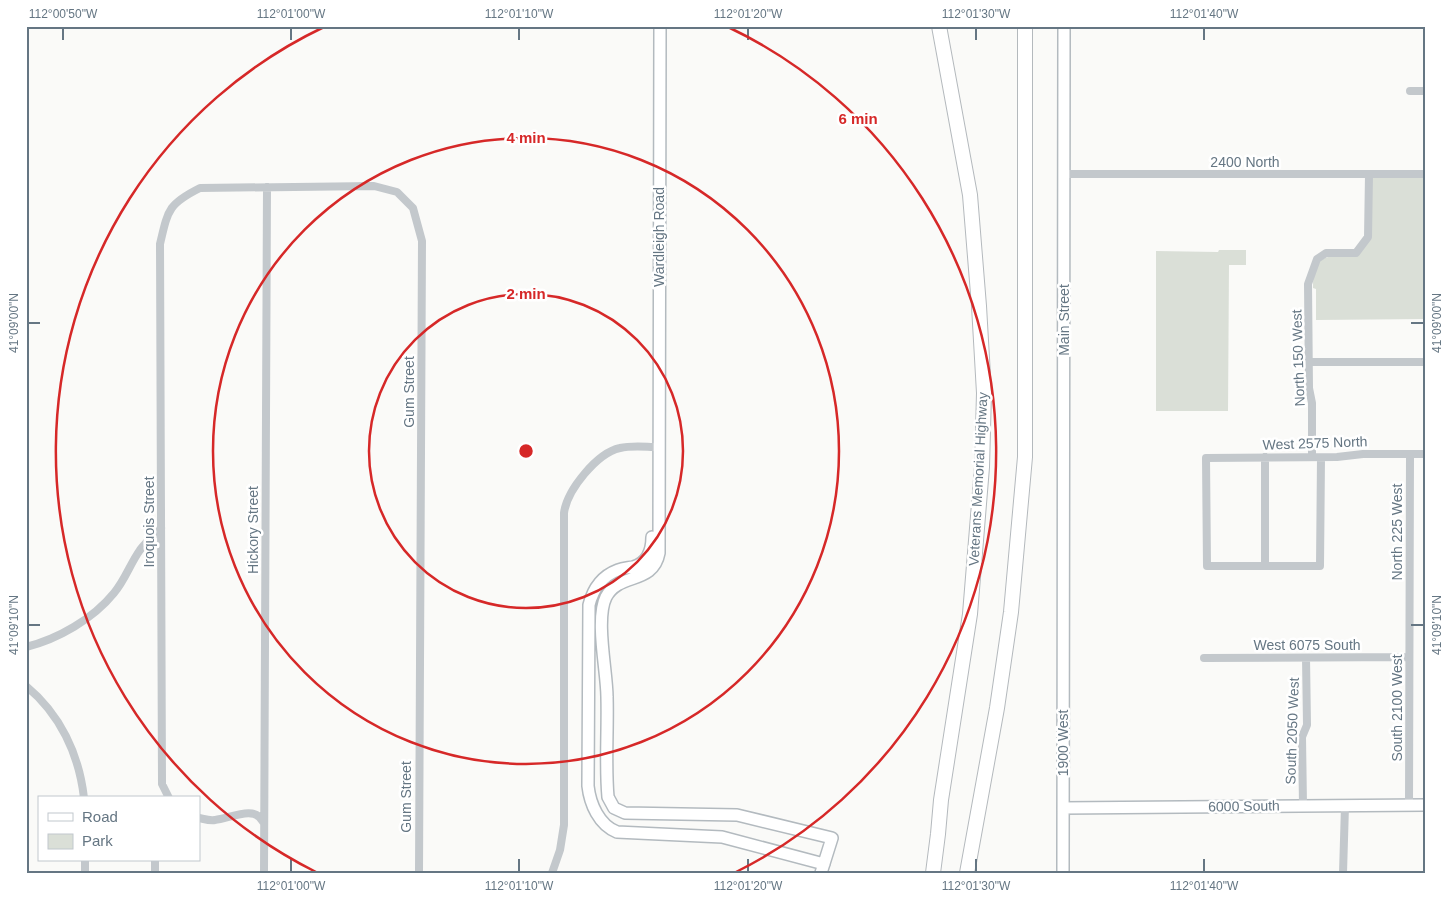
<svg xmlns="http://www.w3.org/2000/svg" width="1451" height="899" viewBox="0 0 1451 899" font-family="Helvetica,sans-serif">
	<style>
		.green { fill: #dadfd7 }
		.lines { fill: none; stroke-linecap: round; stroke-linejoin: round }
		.secondary-casing { stroke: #b3babf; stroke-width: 14 }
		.highway-casing { stroke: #b4b9bd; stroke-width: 16 }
		.street { stroke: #c3c8cc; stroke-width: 8 }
		.secondary { stroke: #fff; stroke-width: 11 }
		.highway { stroke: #fff; stroke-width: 14 }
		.ticks { fill: none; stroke: #657683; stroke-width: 2 }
		.ring { fill: none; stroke: #d62828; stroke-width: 2.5 }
		.labels { text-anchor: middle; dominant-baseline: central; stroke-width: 5; stroke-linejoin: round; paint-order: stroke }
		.street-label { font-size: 14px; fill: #657683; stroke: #fff }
		.centre { fill: #d62828; stroke: #fff; stroke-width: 2.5 }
		.ring-label { font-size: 15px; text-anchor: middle; font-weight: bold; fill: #d62828; stroke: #fff; stroke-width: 5; stroke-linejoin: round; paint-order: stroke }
		.neatline { fill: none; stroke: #657683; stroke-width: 2 }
		.ticks-label { font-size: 12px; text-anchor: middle; fill: #657683 }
	</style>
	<rect width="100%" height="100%" fill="#fafaf8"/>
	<path class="green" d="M1371,177H1425V319L1316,320V289L1313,288C1313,251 1328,257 1358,255L1371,238Z
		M1219,250H1246V265H1229L1228,411H1156V251L1218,252Z"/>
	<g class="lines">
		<defs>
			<path id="secondary" d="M660,26L659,553C653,585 619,572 606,597C595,619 607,672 607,697C608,730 605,764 608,797L614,808L625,813L737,815L832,838L821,873
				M652,537C652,550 648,563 633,567C628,568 623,568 618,570C602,576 593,589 589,605L588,786C590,804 599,825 617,832L722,837L824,864
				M1063,808L1425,805
				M1063,873L1064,26"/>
			<path id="highway" d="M933,873L938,834L941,800L970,614L982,467L984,393L979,306L970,195L939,26
				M967,873L997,708L1011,612L1025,457V26"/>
		</defs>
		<use href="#secondary" class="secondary-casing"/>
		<use href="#highway" class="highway-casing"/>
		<path class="street" d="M1410,91H1425
			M1065,174H1425
			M1309,362H1425
			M1312,457V403L1309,388L1308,284L1317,259L1326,253H1356L1368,237L1369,175
			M1321,458L1320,566H1207L1206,458L1337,457L1363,454H1425
			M1265,566V457
			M26,647C58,639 93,619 114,593C125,580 130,564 140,550C146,542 154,535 161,528
			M1204,658L1409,657
			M26,686C60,714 79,754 84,798
			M169,798L162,784L160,244C168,210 168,204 200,188L374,186L397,192L413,208L422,241L419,873
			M1303,805L1302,737L1307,725L1306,658
			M1409,805L1410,454
			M199,818C204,819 210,821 215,820C229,819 255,804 263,822
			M155,860V873
			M85,873V860
			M264,873L267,187
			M552,873L560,850L564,825V513C567,490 597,453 620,448C632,445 646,447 658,447
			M1343,873L1345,806"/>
		<use href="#secondary" class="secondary"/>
		<use href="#highway" class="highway"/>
	</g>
	<path class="ticks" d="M63,28V40M291,28V40M519,28V40M748,28V40M976,28V40M1204,28V40M28,323H40M1411,323H1424M28,625H40M1411,625H1424M291,859V872M519,859V872M748,859V872M976,859V872M1204,859V872"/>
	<g class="ring">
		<circle cx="526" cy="451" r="157"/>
		<circle cx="526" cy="451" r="313"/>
		<path d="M316 872A470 470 0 0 1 324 27M728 27A470 470 0 0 1 736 872"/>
	</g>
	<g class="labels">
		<g class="street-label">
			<text x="1245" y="162">2400 North</text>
			<text transform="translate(659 237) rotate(-90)">Wardleigh Road</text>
			<text transform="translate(1064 320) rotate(-90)">Main Street</text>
			<text transform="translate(1298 358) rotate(-92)">North 150 West</text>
			<text transform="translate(409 392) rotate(-90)">Gum Street</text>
			<text transform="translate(1315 443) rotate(-2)">West 2575 North</text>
			<text transform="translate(978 479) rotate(-87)">Veterans Memorial Highway</text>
			<text transform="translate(149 522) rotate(-90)">Iroquois Street</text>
			<text transform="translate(253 530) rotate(-90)">Hickory Street</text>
			<text transform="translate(1397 532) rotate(-90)">North 225 West</text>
			<text x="1307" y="645">West 6075 South</text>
			<text transform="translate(1397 708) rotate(-90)">South 2100 West</text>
			<text transform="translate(1292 731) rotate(-88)">South 2050 West</text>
			<text transform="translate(1063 743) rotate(-90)">1900 West</text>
			<text transform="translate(406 797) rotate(-90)">Gum Street</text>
			<text transform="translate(1244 806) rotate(-1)">6000 South</text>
		</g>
	</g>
	<circle cx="526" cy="451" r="8" class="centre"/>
	<g class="ring-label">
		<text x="858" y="124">6 min</text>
		<text x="526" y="143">4 min</text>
		<text x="526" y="299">2 min</text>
	</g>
	<rect width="1451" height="899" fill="none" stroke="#ffffff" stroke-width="55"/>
	<rect x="38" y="796" width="162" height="65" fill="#ffffff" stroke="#c1c8cd"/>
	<rect x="48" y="813" width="25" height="8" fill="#ffffff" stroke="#c1c8cd"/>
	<text x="82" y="822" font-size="15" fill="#657683">Road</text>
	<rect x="48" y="834" width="25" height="15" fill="#dadfd7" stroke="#c1c8cd"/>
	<text x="82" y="846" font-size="15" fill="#657683">Park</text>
	<rect x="28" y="28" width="1396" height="844" class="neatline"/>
	<g class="ticks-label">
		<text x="63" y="18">112°00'50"W</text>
		<text x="291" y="18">112°01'00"W</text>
		<text x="519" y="18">112°01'10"W</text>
		<text x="748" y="18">112°01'20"W</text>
		<text x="976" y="18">112°01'30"W</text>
		<text x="1204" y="18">112°01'40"W</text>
		<text transform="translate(1437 323) rotate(-90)" y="4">41°09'00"N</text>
		<text transform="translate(14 323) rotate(-90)" y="4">41°09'00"N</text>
		<text transform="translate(1437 625) rotate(-90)" y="4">41°09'10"N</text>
		<text transform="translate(14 625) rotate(-90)" y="4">41°09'10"N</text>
		<text x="291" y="890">112°01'00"W</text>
		<text x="519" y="890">112°01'10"W</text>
		<text x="748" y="890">112°01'20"W</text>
		<text x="976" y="890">112°01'30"W</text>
		<text x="1204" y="890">112°01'40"W</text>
	</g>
</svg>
